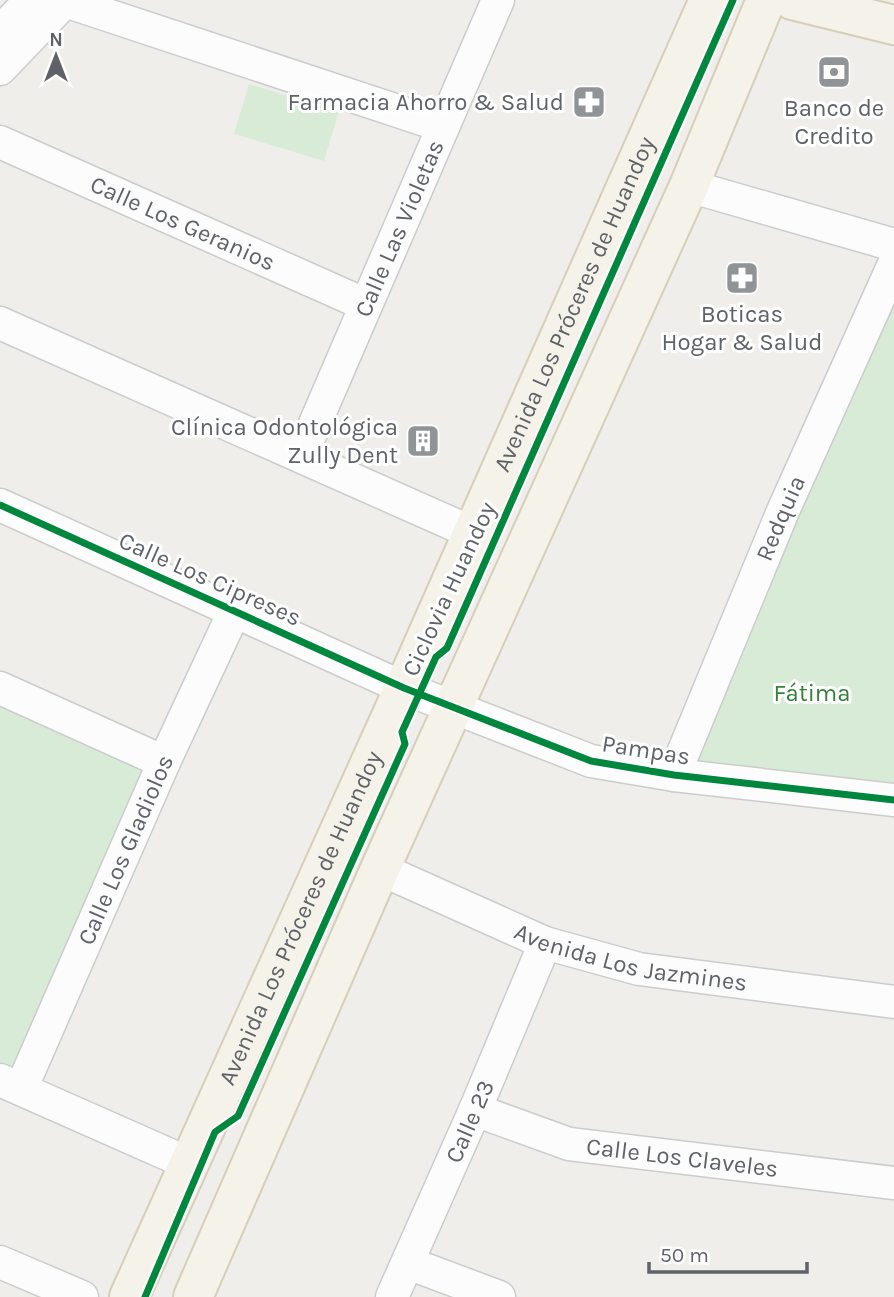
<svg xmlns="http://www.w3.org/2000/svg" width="894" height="1297" viewBox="0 0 894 1297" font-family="Karla,sans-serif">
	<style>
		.green { fill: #d8ebd6 }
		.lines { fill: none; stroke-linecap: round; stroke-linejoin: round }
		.minor-casing { stroke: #cbcccc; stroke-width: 35 }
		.major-casing { stroke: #d7ceb8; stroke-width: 42 }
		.minor { stroke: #fdfcfc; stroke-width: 32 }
		.major { stroke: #f4f2e9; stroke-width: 38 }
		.cycleway-casing { stroke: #fff; stroke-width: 11 }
		.cycleway { stroke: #00873e; stroke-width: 7 }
		.labels { text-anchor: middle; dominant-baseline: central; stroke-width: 6; stroke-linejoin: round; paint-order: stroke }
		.poi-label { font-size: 24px; fill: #5f6368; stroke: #fff; text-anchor: end }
		.street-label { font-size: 24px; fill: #5f6368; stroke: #fff }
		.park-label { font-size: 24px; fill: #348238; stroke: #fff }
	</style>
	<rect width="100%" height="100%" fill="#efeeea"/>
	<path class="green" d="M249,84L339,111L324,161L234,134Z
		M894,299V785L690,764Z
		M0,702L150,769L15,1074L0,1068Z"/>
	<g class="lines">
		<defs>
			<g id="minor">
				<path d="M62,0L443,126"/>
				<path d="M0,32L31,0"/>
				<path d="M0,69L66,0"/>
				<path id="s1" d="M0,142L364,304"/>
				<path d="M689,186L894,245"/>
				<path d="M0,323L473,533"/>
				<path id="s2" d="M301,456L498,0"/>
				<path d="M0,505L404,688L591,761L674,775L894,800"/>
				<path d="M0,688L164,762"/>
				<path id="s3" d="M674,775L783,511L894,264"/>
				<path id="s4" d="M380,869L545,943L639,969L894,1002"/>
				<path d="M0,1080L190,1164"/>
				<path id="s5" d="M21,1089L164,762L234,612"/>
				<path id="s6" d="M475,1110L569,1144L894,1183"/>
				<path d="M0,1262L82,1297"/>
				<path d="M408,1263L499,1297"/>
				<path id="s7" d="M392,1297L475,1110L545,943"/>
			</g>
			<g id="major">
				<path d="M792,0L894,25"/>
				<path id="s8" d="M129,1297L404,688L709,0"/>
				<path d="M193,1297L380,869L689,186L766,0"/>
			</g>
		</defs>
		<use href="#minor" class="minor-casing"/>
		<use href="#major" class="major-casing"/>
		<use href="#minor" class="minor"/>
		<use href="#major" class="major"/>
		<defs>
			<path id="cycleway" d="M0,505L404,688L591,761L674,775L894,800
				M145,1297L215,1132L238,1116L405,744L402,732L436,657L447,648L733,0"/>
		</defs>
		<use href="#cycleway" class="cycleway-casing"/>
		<use href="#cycleway" class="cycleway"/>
	</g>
	<defs>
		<symbol id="bank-square" viewBox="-11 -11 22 22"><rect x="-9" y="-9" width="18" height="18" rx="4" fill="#919496" stroke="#fff"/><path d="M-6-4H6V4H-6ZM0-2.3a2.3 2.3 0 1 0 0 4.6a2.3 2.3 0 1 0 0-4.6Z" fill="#fff"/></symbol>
		<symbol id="pharmacy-square" viewBox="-11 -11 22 22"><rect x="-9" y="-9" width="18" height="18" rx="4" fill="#919496" stroke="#fff"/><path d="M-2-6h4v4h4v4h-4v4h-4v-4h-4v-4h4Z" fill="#fff"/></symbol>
		<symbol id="building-square" viewBox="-11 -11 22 22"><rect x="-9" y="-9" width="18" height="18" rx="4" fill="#919496" stroke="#fff"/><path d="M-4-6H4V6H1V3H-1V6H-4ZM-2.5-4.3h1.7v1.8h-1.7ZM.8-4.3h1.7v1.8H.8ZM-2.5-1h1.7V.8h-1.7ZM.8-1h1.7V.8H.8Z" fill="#fff"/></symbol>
	</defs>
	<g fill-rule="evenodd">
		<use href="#bank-square" x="815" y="53" width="38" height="38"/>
		<use href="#pharmacy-square" x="570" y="83" width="38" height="38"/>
		<use href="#pharmacy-square" x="723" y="259" width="38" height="38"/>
		<use href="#building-square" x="404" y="422" width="38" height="38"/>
	</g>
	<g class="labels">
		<g class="poi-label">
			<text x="564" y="102">Farmacia Ahorro &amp; Salud</text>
			<text x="834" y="108" text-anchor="middle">Banco de<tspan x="834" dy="28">Credito</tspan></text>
			<text x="742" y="314" text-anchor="middle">Boticas<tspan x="742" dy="28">Hogar &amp; Salud</tspan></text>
			<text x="398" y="427">Clínica Odontológica<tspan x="398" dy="28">Zully Dent</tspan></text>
		</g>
		<g class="street-label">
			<text stroke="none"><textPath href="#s1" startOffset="200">Calle Los Geranios</textPath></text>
			<text stroke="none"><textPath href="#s2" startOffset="248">Calle Las Violetas</textPath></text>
			<text stroke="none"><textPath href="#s8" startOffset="1088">Avenida Los Próceres de Huandoy</textPath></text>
			<text stroke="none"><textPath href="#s3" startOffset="278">Redquia</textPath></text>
			<text transform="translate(210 579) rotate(24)">Calle Los Cipreses</text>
			<text transform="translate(449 589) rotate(-65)">Ciclovia Huandoy</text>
			<text transform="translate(646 750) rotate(9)">Pampas</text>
			<text stroke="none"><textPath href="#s5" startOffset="261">Calle Los Gladiolos</textPath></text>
			<text stroke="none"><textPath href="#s8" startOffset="416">Avenida Los Próceres de Huandoy</textPath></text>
			<text stroke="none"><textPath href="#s4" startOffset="268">Avenida Los Jazmines</textPath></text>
			<text stroke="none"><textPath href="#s7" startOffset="192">Calle 23</textPath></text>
			<text stroke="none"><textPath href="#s6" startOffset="214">Calle Los Claveles</textPath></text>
		</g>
		<g class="park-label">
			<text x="812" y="693">Fátima</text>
		</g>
	</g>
	<g transform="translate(56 56)" stroke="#ffffff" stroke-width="5" paint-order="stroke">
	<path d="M0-5L12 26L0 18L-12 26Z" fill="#5f6368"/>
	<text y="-10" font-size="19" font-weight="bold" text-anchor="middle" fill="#5f6368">N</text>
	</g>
	<path d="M649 1262v10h158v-10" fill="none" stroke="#5f6368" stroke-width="3.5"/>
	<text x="660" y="1262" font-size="21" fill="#5f6368" stroke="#ffffff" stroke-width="5" paint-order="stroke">50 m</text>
</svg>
